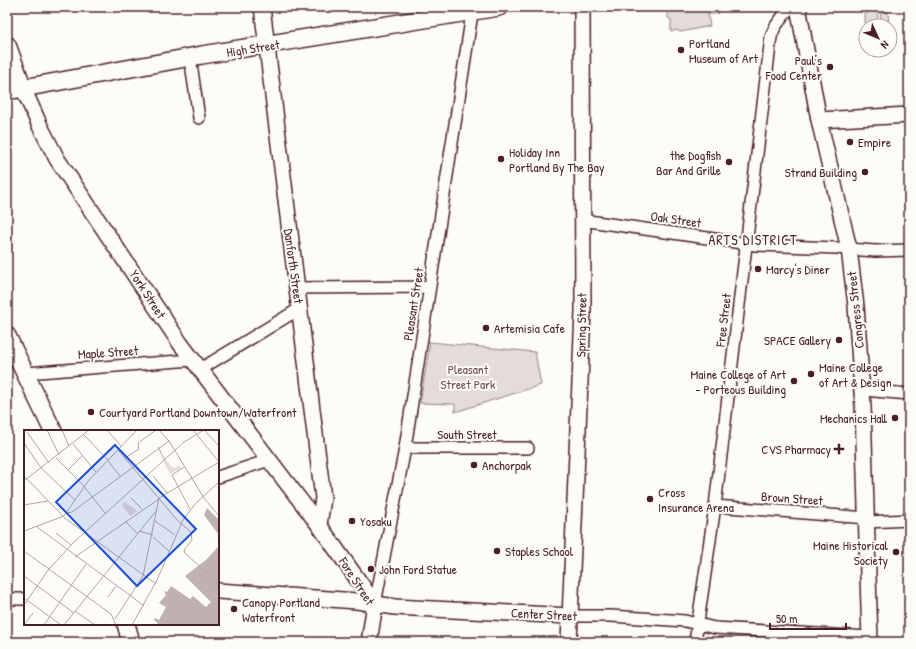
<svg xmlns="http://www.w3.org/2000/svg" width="916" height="649" viewBox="0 0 916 649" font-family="'Patrick Hand',sans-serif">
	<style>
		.green { fill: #e3dcda; stroke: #967e82 }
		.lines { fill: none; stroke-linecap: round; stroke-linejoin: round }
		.street-casing { stroke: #4a1f2b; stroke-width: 14 }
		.secondary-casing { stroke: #4a1f2b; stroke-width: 18 }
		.primary-casing { stroke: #4a1f2b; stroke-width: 20 }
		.street { stroke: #fdfcf7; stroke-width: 11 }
		.secondary { stroke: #fdfcf7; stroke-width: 15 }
		.primary { stroke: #fdfcf7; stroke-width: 17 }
		.poi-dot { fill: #4a1f2b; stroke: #fdfcf7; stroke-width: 1.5 }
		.labels { text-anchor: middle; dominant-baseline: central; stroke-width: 4; stroke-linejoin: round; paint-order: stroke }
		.poi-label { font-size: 13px; fill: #4a1f2b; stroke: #fdfcf7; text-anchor: start }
		.street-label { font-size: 13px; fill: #4a1f2b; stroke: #fdfcf7 }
		.park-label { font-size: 13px; fill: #704e57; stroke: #fdfcf7 }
		.neighbourhood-label { font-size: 14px; letter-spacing: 1px; fill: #4a1f2b; stroke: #fdfcf7 }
		.inset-road { fill: none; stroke: #b5a4a5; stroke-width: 1 }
		.view { fill: #1d4ed8; fill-opacity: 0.15; stroke: #1d4ed8; stroke-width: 2 }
		.inset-edge { fill: none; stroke: #4a1f2b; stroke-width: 2 }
	</style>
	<rect width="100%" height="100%" fill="#fdfcf7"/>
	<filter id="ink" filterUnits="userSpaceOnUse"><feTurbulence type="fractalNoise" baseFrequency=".025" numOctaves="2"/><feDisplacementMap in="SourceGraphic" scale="8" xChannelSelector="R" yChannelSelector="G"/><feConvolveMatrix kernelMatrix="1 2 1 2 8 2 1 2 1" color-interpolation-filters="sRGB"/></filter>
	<g filter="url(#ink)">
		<path class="green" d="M639,7H718L719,13L708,15L710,26L681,32L676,30L671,32V19L668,18V8Z
			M872,9L877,13L878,18L873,25L866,26L865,28V13H868Z
			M884,12H888L889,26H876L881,19L880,13Z
			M430,342L535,352L541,385L455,412V404L420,403Z"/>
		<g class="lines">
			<defs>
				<path id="street" d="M190,57L199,118
					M582,220L756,245L836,248L875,251L909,250
					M297,288L430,287
					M199,370L299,309
					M26,373L192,360
					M863,390L909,394
					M405,448H528
					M218,477L269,460
					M715,506L867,518
					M867,522L909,520
					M7,599H25
					M375,604L405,448L473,7
					M570,616H611L685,621L715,628L870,637
					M695,642L715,506L771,37L775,27L790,7"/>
				<path id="secondary" d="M262,7L323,498L319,525
					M798,7L819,120L849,249L856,306L863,406L870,642
					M23,88L40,126L57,159L180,343L319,525L375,604L369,642
					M819,120L909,115
					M218,591L357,601L395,607L570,616
					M569,642L583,311L582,7"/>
				<path id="primary" d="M7,45L23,88
					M7,91L202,55L499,7
					M7,336L53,431
					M126,624L131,642"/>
			</defs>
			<use href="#street" class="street-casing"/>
			<use href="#secondary" class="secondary-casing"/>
			<use href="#primary" class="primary-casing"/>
			<use href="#street" class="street"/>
			<use href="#secondary" class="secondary"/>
			<use href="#primary" class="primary"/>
		</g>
	</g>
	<g class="poi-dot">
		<circle cx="681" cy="50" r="4"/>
		<circle cx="830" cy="67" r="4"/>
		<circle cx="850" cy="142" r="4"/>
		<circle cx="501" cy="159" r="4"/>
		<circle cx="729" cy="162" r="4"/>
		<circle cx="865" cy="172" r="4"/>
		<circle cx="758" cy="269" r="4"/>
		<circle cx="486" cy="328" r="4"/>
		<circle cx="839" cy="340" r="4"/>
		<circle cx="811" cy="374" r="4"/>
		<circle cx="794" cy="381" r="4"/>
		<circle cx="91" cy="412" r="4"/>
		<circle cx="895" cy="418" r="4"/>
		<path d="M837 443h4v4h4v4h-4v4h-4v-4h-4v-4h4z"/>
		<circle cx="474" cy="465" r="4"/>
		<circle cx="650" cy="499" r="4"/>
		<circle cx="352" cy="521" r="4"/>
		<circle cx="497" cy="551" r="4"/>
		<circle cx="896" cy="552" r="4"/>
		<circle cx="371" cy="569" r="4"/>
		<circle cx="234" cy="609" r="4"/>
	</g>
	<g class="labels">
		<g class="poi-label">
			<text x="689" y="43">Portland<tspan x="689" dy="15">Museum of Art</tspan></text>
			<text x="822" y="60" text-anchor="end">Paul's<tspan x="822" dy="15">Food Center</tspan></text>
			<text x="858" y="142">Empire</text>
			<text x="509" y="152">Holiday Inn<tspan x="509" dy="15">Portland By The Bay</tspan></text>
			<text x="721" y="155" text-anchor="end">the Dogfish<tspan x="721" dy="15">Bar And Grille</tspan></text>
			<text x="857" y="172" text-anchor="end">Strand Building</text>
			<text x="766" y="269">Marcy's Diner</text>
			<text x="494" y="328">Artemisia Cafe</text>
			<text x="831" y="340" text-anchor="end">SPACE Gallery</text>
			<text x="819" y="367">Maine College<tspan x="819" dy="15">of Art &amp; Design</tspan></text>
			<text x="786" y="374" text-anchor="end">Maine College of Art<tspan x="786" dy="15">– Porteous Building</tspan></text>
			<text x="99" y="412">Courtyard Portland Downtown/Waterfront</text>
			<text x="887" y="418" text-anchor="end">Mechanics Hall</text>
			<text x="831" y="449" text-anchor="end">CVS Pharmacy</text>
			<text x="482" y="465">Anchorpak</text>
			<text x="658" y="492">Cross<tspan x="658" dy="15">Insurance Arena</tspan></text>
			<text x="360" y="521">Yosaku</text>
			<text x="888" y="545" text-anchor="end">Maine Historical<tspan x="888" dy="15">Society</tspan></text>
			<text x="505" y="551">Staples School</text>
			<text x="379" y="569">John Ford Statue</text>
			<text x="242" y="602">Canopy Portland<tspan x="242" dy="15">Waterfront</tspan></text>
		</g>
		<g class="street-label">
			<text transform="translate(253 48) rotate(-9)">High Street</text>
			<text transform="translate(676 219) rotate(8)">Oak Street</text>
			<text transform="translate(294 266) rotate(82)">Danforth Street</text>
			<text transform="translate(148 294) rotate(57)">York Street</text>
			<text transform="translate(413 304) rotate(-81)">Pleasant Street</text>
			<text transform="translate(855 310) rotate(-96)">Congress Street</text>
			<text transform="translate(723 320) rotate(-83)">Free Street</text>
			<text transform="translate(581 325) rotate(-89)">Spring Street</text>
			<text transform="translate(108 352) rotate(-4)">Maple Street</text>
			<text x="467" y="434">South Street</text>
			<text transform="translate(792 498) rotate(4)">Brown Street</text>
			<text transform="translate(357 581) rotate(57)">Fore Street</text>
			<text transform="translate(544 614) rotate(3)">Center Street</text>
		</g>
		<g class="park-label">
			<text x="468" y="369">Pleasant<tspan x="468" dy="15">Street Park</tspan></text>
		</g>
		<g class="neighbourhood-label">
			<text x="753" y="239">ARTS DISTRICT</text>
		</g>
	</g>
	<g transform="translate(24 430)">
		<rect width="195" height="195" fill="#fdfcf7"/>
		<path d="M142,30L147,36L151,38L155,35L157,38L146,44L140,32ZM100,72L110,78L113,82L106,86L98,76Z" fill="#e3dcda"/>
		<path d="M183,78L195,90V105L180,85ZM195,116V195H132L134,193L130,190L131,188L135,190L142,177L135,173L142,165L140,161L143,162L147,156L166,169L169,166L182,177L187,172L161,146L182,130Z" fill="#c0b1b1"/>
		<path class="inset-road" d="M23,0L35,25M38,0L45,16M83,0L97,16M135,0L145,11L180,68L195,86M169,0L195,32M180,0L195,16M3,2L25,33M60,5L84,30M0,13L17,38L51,70M114,13L132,0M49,14L72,42M134,17L141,31M94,20L154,91L167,102L168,110L160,120L161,123L195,154M32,28L58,54L81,83M101,28L115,19L114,13M84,31L96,46M160,37L148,45L166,79M44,40L58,26M0,46L42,89L132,154M129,46L143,63M1,50L65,0M107,68L118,79M0,75L24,71M43,83L48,82L145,11M101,91L113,103M131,91L151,105M13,97L107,166M0,101L40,86L65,50L113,0M115,101L129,105M32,103L47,115M129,107L145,121M0,121L87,184L92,195M51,127L135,69M0,146L50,183M119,146L135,68L195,32M107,166L120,176M84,167L92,156M0,168L37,195M0,175L25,139L49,113L160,12L180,0M51,181L71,195M91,189L119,146M0,195L9,183M20,195L62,134M40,195L132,81M108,195L133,150L159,90L172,73L195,52"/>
		<path class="view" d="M91,15L172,99L113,156L32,72Z"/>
		<rect width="195" height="195" class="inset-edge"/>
	</g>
	<rect width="916" height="649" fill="none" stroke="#fdfcf7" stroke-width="24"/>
	<rect x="12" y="12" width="892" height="625" fill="none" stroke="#4a1f2b" stroke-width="1.5" filter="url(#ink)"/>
	<g transform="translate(878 38) rotate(134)"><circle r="19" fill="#fdfcf7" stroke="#b5a4a5"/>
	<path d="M0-3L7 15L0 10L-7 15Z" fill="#4a1f2b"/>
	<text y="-6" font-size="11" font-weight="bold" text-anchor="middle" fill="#4a1f2b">N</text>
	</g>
	<path d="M770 623v6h76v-6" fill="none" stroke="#4a1f2b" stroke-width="2"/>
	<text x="776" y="623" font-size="12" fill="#4a1f2b" stroke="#fdfcf7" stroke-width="3" paint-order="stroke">50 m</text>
</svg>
